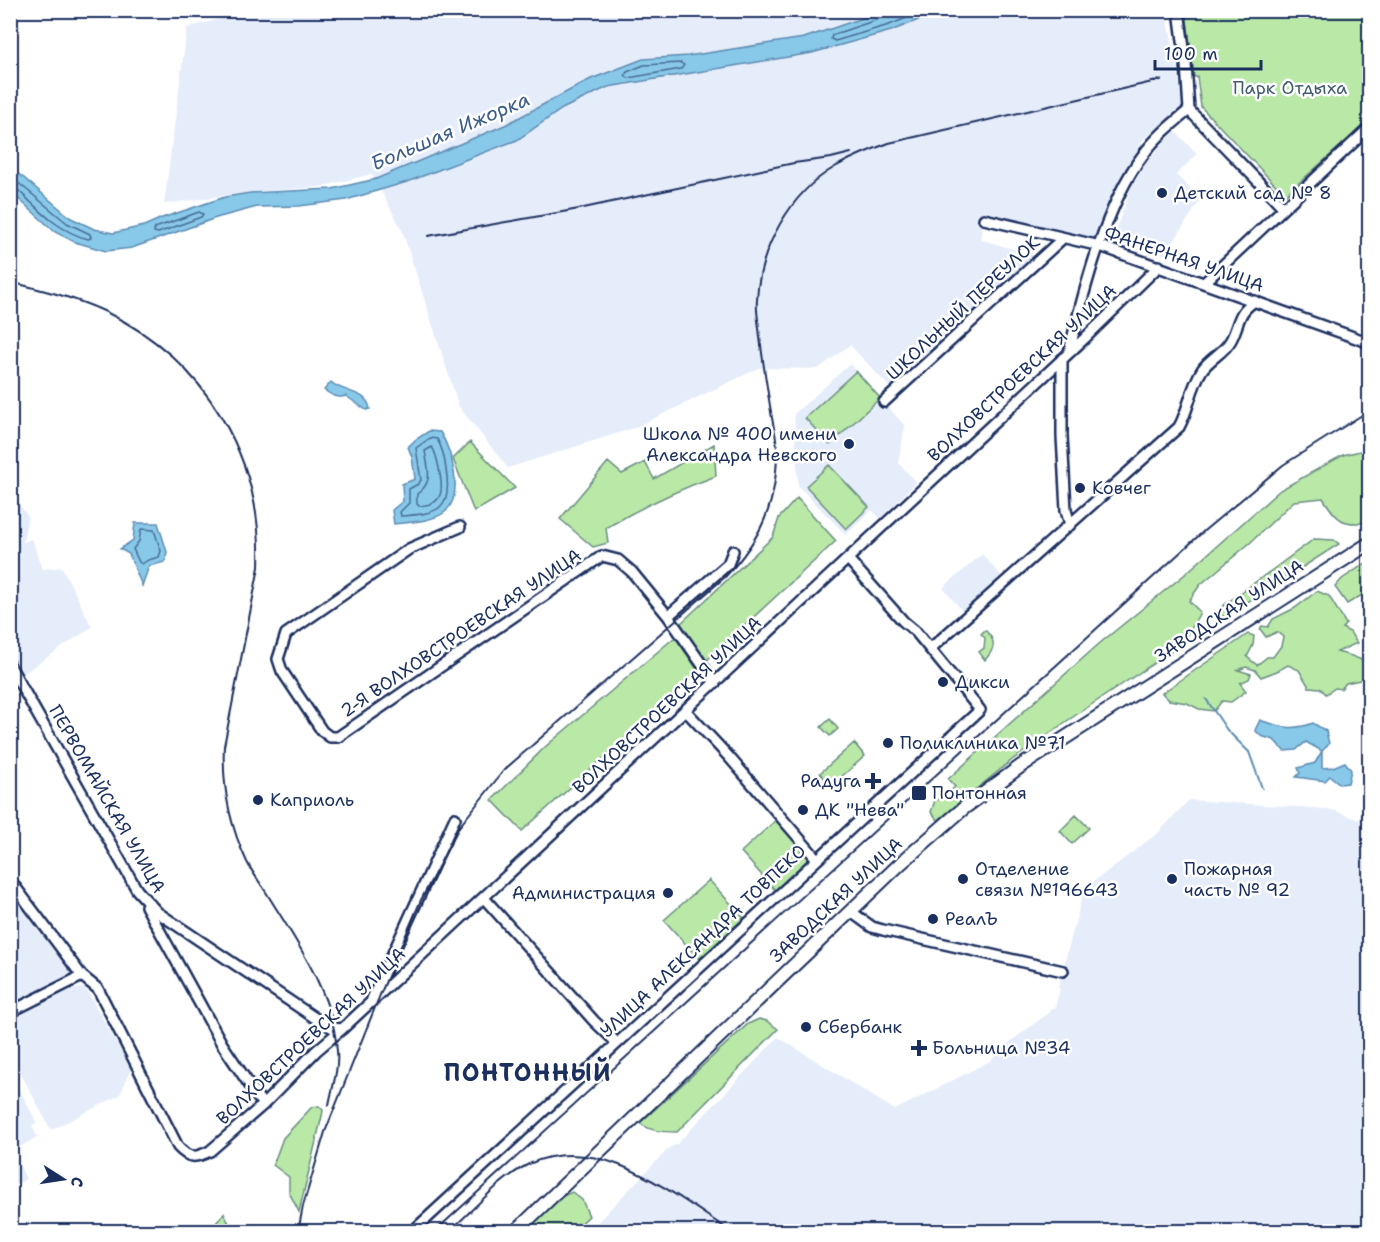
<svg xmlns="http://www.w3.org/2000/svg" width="1380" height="1242" viewBox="0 0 1380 1242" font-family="'Shantell Sans',sans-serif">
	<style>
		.built { fill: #e6edfa }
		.green { fill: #b9e8a7; stroke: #6a8c82; stroke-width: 1.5 }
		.water { fill: #88c8e9; stroke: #5c8bb1; stroke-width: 1.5 }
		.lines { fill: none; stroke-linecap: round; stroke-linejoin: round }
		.shore { stroke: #476c96; stroke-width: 1.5 }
		.stream { stroke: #5c8bb1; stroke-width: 2 }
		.minor-casing { stroke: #1b2f5e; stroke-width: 14 }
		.major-casing { stroke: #1b2f5e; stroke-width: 16 }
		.minor { stroke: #fff; stroke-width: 9 }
		.major { stroke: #fff; stroke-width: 12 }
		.rail { stroke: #1b2f5e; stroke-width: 2 }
		.poi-dot { fill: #1b2f5e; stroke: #fff; stroke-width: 2 }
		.labels { text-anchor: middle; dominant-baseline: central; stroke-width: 5; stroke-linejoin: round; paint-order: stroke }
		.park-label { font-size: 18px; fill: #425d70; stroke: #fff }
		.poi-label { font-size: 18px; fill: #1b2f5e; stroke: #fff; text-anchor: start }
		.street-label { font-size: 18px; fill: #1b2f5e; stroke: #fff }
		.water-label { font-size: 20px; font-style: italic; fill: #3c5d88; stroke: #fff }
		.district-label { font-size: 24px; font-weight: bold; letter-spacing: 1.5px; fill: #1b2f5e; stroke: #fff }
	</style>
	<rect width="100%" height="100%" fill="#fff"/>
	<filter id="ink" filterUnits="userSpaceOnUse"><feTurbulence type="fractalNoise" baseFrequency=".0167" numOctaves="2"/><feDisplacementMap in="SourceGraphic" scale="12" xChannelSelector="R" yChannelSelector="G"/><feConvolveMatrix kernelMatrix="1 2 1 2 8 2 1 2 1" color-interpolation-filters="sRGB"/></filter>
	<g filter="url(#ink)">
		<path class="built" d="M247,11H1166L1178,69L1182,107L1143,140L1121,177L1099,239L985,212L980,239L1038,257L892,390L850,345L818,369L759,368L634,428L508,468L459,407L402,230L372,174L320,187L252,192L164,204L187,28Z
			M1175,131L1197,154L1176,175L1201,199L1165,255L1113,237L1131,188L1146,162Z
			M850,364L905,426L898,463L917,482L880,518L872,510L846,535L798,486L794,414Z
			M10,490L28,517L23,542L32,539L42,569L62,567L92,627L21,675L11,656Z
			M982,554L1003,578L963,612L943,588Z
			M1369,796V1231L588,1232L670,1147L676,1145L778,1037L895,1110L992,1060L999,1050L1050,1012L1051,1008H1055L1060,989L1058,988L1084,889L1159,832L1189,800L1326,809L1336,811L1359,820Z
			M10,891L76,976L10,1008Z
			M85,987L131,1069L120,1095L51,1130L11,1055V1019L63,992Z
			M10,1071L37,1123L32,1125L37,1137L13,1151L26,1179L11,1187Z"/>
		<path class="green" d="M1186,11H1369V121L1285,195L1201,107L1197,77H1194Z
			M856,371L880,398L830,445L805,418Z
			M470,442L515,488L474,512L453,459Z
			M714,444L716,476C677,490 641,507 606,528L608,543L593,547L560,519L608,462L622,474L645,462L654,479Z
			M1369,449V522C1342,526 1337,520 1323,498L1294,501L1251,542L1200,585L1189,601L1200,612L1184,643L1067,721L1012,760L938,820L931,812L935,800L942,798L955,787L948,779L1100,643L1184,575L1280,490L1343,455Z
			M829,465L869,507L846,529L806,486Z
			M797,498L836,541L705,662L680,624L773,537L779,518Z
			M1314,539L1334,540L1339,544L1224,617L1219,615V609Z
			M1369,561V591L1347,604L1335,587L1342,579Z
			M1317,591L1329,596L1346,624L1342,628L1350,632L1357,643L1337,652C1357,658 1370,657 1369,682L1360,680L1346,683L1341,689L1335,688L1326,694L1320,688L1309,687L1299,670L1288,665L1277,671L1261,677L1255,670L1246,667L1238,670L1251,674L1249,679L1240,683L1246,691L1231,702L1222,701L1214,711L1199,709L1187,703L1169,700L1162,693L1248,634L1254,636L1253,645L1247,657L1257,665L1267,657H1273L1281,646L1283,637L1277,632L1266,637L1260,629L1262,626L1268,627L1273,619L1295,608Z
			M985,630C997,641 995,649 985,660L979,652L984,648L985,638L981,634Z
			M675,637L699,672L522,831L492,800L545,747Z
			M830,719L838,729L830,736L821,727Z
			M854,743L865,756L831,786L820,773Z
			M1076,815L1089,828L1072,844L1060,831Z
			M776,820L812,859L776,891L741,852Z
			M709,880L744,918L699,959L664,920Z
			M759,1019L767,1021L778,1029L677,1132C663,1132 651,1132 640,1123L748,1024Z
			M319,1106L323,1110L322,1116L299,1212L289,1192V1177L273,1165L283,1138L312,1107Z
			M572,1192L582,1200L589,1216L573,1231H525L561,1197Z
			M224,1213L227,1220L235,1231H212L216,1223Z"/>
		<path class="water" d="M883,11H941L891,31L812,53L608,87L562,109L517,140L407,182L346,200L299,206L257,207L216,218L132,248L106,251L75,242L55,232L11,192V169L24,178L71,218L94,229L113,233L144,226L162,218L225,197L250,193L332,189L376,179L505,125L591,79L643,59L688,56L804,38Z
			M331,382C342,393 367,390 370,409L366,410L346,396C338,399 331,395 324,390Z
			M429,431L440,432C451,450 465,495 445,512C432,522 409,522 394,524L392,510L403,501L402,484L415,479L412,457L408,447L415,440Z
			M135,523H158L167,552L165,562L149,566L142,586L129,554L120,549L133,540Z
			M1260,720C1281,727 1292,731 1313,723L1326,731L1329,744L1322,751V768L1333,767L1345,762L1351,770L1348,783L1340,784L1330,776L1325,781L1296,777L1300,773L1298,768L1315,763L1322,751L1306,742L1296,750L1284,751L1274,740L1261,736L1255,730Z"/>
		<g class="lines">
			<path class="shore" d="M883,10L879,19L832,35L831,39L835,41L889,25L927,10
				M681,63L684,65L681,69L628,78L625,75L627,72L644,65Z
				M10,176L67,223L90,234L91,238L88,239C58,231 39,210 17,189L10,188
				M199,212L203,214L201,217L158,233L154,232L155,228Z
				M430,438L437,439C443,449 445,459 446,470C453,510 437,514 401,516L400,512L409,503V489L418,484L421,480L416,448Z
				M432,447C437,454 444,486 440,495C437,504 427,505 419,506L417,504V494C434,482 428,469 425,451Z
				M141,529L154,530L161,551L159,557L148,560L142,564L139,562L133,549L139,541Z"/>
			<path class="stream" d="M1206,699L1227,730L1249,752L1262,788"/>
			<defs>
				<path id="minor" d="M1179,10L1186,64L1189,110
					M1189,110L1283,207
					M984,219L1100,246L1370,343
					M1204,283L1370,127
					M1069,352C1083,293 1106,203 1143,155C1156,137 1172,124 1189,110
					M1062,359V436L1066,510L1070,525
					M884,402L1063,238
					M460,527L409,549L286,634L278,659L282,671L322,731L330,737H338L602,556L618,560L632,572L668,616L715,683
					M668,616L728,564L733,551
					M930,649L1179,427C1189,409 1191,387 1202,370C1210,358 1224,353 1231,340C1240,323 1237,312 1255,301
					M10,666L137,890L157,912L315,1018L333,1028L342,1029
					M686,711L729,757L817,859
					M10,880L82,976L98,989L178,1147C189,1159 196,1158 210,1151L263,1105L316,1051L342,1029L1084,339L1159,266
					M484,898L594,1021L617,1043
					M146,906L222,1044L263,1105
					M850,911L872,927L883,930L1063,971
					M372,999L455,818
					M10,1012L82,976
					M412,1232L980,710L916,632L903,621L848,559"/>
				<path id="major" d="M515,1232L901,863L964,808L1021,766L1370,543"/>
			</defs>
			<use href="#minor" class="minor-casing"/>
			<use href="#major" class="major-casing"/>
			<use href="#minor" class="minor"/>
			<use href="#major" class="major"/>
			<path class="rail" d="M428,236L579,209L794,163L831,158L851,153
				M10,282C43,290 76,298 106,312C205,360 263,458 259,567L224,746C222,786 230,826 247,862C253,874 262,885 269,897C298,944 333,994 337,1051C339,1069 332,1088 329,1105
				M298,1232L303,1206L325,1132L380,995L421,900L459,827L504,770L725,577C761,539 777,504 777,450C777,439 774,429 772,418C767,388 762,358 759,328C758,319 756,309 757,300C759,249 790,193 835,167C852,157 870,150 889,143L1161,80
				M434,1232L1205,530L1283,465L1370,410
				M449,1232C474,1209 499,1179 529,1164C600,1131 675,1196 732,1232"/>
		</g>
	</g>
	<g class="poi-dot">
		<circle cx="1162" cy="193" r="6"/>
		<circle cx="849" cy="444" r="6"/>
		<circle cx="1080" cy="488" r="6"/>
		<circle cx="943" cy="682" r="6"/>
		<circle cx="888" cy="743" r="6"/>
		<path d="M870 772h6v6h6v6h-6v6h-6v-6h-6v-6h6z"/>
		<rect x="911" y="785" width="16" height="16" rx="3"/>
		<circle cx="258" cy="800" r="6"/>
		<circle cx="803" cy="810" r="6"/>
		<circle cx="963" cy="879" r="6"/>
		<circle cx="1172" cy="879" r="6"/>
		<circle cx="668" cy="893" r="6"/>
		<circle cx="933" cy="919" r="6"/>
		<circle cx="806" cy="1027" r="6"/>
		<path d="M916 1039h6v6h6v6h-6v6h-6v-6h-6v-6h6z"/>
	</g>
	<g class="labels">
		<g class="park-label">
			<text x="1290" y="88">Парк Отдыха</text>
		</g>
		<g class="poi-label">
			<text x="1174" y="193">Детский сад № 8</text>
			<text x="837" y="434" text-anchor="end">Школа № 400 имени<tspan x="837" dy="21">Александра Невского</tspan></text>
			<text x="1092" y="488">Ковчег</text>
			<text x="955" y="682">Дикси</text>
			<text x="900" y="743">Поликлиника №71</text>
			<text x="861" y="781" text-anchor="end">Радуга</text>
			<text x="932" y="793">Понтонная</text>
			<text x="270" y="800">Каприоль</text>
			<text x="815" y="810">ДК "Нева"</text>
			<text x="975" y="869">Отделение<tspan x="975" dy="21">связи №196643</tspan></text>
			<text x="1184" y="869">Пожарная<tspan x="1184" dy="21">часть № 92</tspan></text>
			<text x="656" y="893" text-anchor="end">Администрация</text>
			<text x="945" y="919">РеалЪ</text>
			<text x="818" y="1027">Сбербанк</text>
			<text x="932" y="1048">Больница №34</text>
		</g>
		<g class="street-label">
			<text transform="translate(1184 259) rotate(19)">ФАНЕРНАЯ УЛИЦА</text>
			<text transform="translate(963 308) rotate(-43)">ШКОЛЬНЫЙ ПЕРЕУЛОК</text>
			<text transform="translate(1022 373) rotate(-43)">ВОЛХОВСТРОЕВСКАЯ УЛИЦА</text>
			<text transform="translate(1229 611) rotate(-33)">ЗАВОДСКАЯ УЛИЦА</text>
			<text transform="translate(461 633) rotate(-34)">2-Я ВОЛХОВСТРОЕВСКАЯ УЛИЦА</text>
			<text transform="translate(667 705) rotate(-43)">ВОЛХОВСТРОЕВСКАЯ УЛИЦА</text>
			<text transform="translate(107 799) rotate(60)">ПЕРВОМАЙСКАЯ УЛИЦА</text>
			<text transform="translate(836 900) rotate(-43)">ЗАВОДСКАЯ УЛИЦА</text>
			<text transform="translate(703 941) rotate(-43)">УЛИЦА АЛЕКСАНДРА ТОВПЕКО</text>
			<text transform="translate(311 1036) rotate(-43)">ВОЛХОВСТРОЕВСКАЯ УЛИЦА</text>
		</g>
		<g class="water-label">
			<text transform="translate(450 131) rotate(-23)">Большая Ижорка</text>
		</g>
		<g class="district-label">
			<text x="528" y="1073">ПОНТОННЫЙ</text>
		</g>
	</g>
	<rect width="1380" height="1242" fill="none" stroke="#fff" stroke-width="36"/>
	<rect x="18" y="18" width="1344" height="1206" fill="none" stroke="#1b2f5e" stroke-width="2" filter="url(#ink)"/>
	<g transform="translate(63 1179) rotate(102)" stroke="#ffffff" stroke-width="4.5" paint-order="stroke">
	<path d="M0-4.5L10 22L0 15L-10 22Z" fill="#1b2f5e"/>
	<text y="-9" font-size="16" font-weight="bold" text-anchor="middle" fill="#1b2f5e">С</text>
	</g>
	<path d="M1155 60v9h106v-9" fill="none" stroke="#1b2f5e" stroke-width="3"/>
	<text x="1164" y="60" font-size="18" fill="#1b2f5e" stroke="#ffffff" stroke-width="4.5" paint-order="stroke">100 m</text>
</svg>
